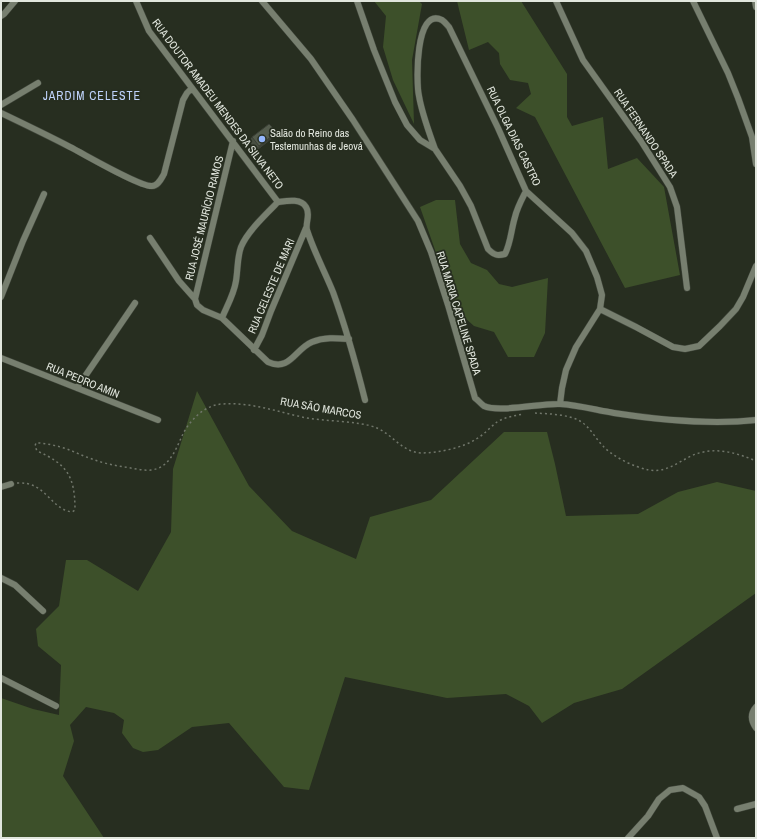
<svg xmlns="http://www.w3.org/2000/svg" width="757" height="839" viewBox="0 0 757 839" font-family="'Archivo Narrow',sans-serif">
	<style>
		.green { fill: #3d502a }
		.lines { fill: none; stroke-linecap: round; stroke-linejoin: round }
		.minor-casing { stroke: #42483d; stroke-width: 7 }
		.path { stroke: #70766a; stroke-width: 1.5; stroke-dasharray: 2 3; stroke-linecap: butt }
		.minor { stroke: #777f6f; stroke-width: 6 }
		.wall { fill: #484f42 }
		.shaded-wall { fill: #3b4036 }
		.building { fill: #545c4d; stroke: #3b4036 }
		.poi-dot { fill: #95b7fd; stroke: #272e20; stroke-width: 1.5 }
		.labels { text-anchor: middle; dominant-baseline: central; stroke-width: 3.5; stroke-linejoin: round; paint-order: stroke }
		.street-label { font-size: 11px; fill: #e1e6dd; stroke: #272e20 }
		.poi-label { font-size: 11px; fill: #e1e6dd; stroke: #272e20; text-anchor: start }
		.neighbourhood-label { font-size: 12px; letter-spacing: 1px; fill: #c0d4fc; stroke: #272e20 }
	</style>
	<rect width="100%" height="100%" fill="#272e20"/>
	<path class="green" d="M374,1H419L422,4L412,60L414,124L393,80L383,47L386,16Z
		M457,1H521L567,74V117L572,126L603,117L608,169L637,158L664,187L680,275L625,288L535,117L516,108L531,94L528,83L510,80L500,64L499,53L488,42L469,50Z
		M436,200H455L460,244L471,263L487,270L499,284L512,287L548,278L545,333L534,357H508L494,332L474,326L456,310L420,207Z
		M197,391L249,486L292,531L356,559L370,517L431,500L504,432H547L555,464L566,516L638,514L678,492L717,482L756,491V593L622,689L574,703L542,723L529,706L506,694L447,698L345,677L309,790L284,787L229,723L192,727L158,750L143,752L133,748L122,733L124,720L114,713L86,707L70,725L74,741L63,776L104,838H1V698L33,709L59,715L61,665L38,646L36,629L59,606L66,560H87L138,591L171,532L173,469Z"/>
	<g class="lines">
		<defs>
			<path id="minor" d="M136,1L149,31L278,202
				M262,1L311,59L353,120L418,221L431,252L448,305L475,398C478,400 481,404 484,406C499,413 541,403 560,404C578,405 596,410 614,413C660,420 709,425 756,420
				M357,1L374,50L395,102L407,125L420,140L435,149L460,186L471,206L488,249C494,255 497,256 505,254C511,242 511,230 515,217C517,208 522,199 526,191
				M556,1L583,60L641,141L670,187L677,207L687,288
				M693,1L728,73L738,98L752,137L756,164
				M755,1L756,7
				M1,16L4,14L15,1
				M1,105L38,83
				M1,113C24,124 47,135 70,147C84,154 140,187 152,186C158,186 161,179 164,174L183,100L187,93L192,88
				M435,149C429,132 422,114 419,96C416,83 415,6 442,20C445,22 447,25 449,27L498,128L526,191L572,233L586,251L597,277L602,295L600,309L576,347L566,370L562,388L560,404
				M278,202C286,201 301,198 306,207C311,214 305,223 307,230C314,252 325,272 333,292C346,328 356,364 365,400
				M150,238L179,281L195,299L197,305L203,310L222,318L268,362C290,372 295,349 312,342C324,337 336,338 349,339
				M1,297L23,241L44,194
				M195,299L233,141
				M600,309L636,327L673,347L685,349L699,346L720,326L736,309L743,297L756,266
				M222,318C227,306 234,294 236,281C238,269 237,258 241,247C247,232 266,214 278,202
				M254,350L262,335L271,311L306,228
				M1,358L158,420
				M77,388L135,303
				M1,487L11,484
				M1,578L15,585L43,611
				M1,678L56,706
				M756,707C750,714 751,721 756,728
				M737,809L756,804
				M628,838L648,816L659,799L670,790L683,788L699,797L705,806L717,838"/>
		</defs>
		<use href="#minor" class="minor-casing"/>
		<path class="path" d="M535,413C549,414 567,414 580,421C590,427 595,438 603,446C613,457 634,467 649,470C665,473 677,463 691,456C713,446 735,452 756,461
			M17,483C46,481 50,509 72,512L75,510C75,476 67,464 37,451L35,446L36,443H40C49,444 58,446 67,449C75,452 83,456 92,459C102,463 113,465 124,467C133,468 142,471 151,470C169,468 175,451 182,436C189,421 204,405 222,404C250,402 275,411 302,417C324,422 357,420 377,428C393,435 402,452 421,453C437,453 463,448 476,439C484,435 490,427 497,422C505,417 514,416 523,414"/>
		<use href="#minor" class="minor"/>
	</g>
	<path class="wall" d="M252,137H274L256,151L249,141Z"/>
	<path class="shaded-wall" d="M277,132L274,137L256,151L259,146Z"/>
	<path class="building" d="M269,124L277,132L259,146L252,137Z"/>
	<circle class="poi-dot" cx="262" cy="139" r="4"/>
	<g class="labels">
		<g class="street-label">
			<text transform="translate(218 104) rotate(53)">RUA DOUTOR AMADEU MENDES DA SILVA NETO</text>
			<text transform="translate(646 133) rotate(56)">RUA FERNANDO SPADA</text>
			<text transform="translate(514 136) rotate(64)">RUA OLGA DIAS CASTRO</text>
			<text transform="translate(204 218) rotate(-76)">RUA JOSÉ MAURÍCIO RAMOS</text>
			<text transform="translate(271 286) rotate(-67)">RUA CELESTE DE MARI</text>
			<text transform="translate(459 313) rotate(73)">RUA MARIA CAPELINE SPADA</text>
			<text transform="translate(83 380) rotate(22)">RUA PEDRO AMIN</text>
			<text transform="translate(321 408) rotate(10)">RUA SÃO MARCOS</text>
		</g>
		<g class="poi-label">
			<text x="270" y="133">Salão do Reino das<tspan x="270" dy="13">Testemunhas de Jeová</tspan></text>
		</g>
		<g class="neighbourhood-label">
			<text x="92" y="96">JARDIM CELESTE</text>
		</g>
	</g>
	<rect width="757" height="839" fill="none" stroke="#e1e6dd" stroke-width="4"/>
</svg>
